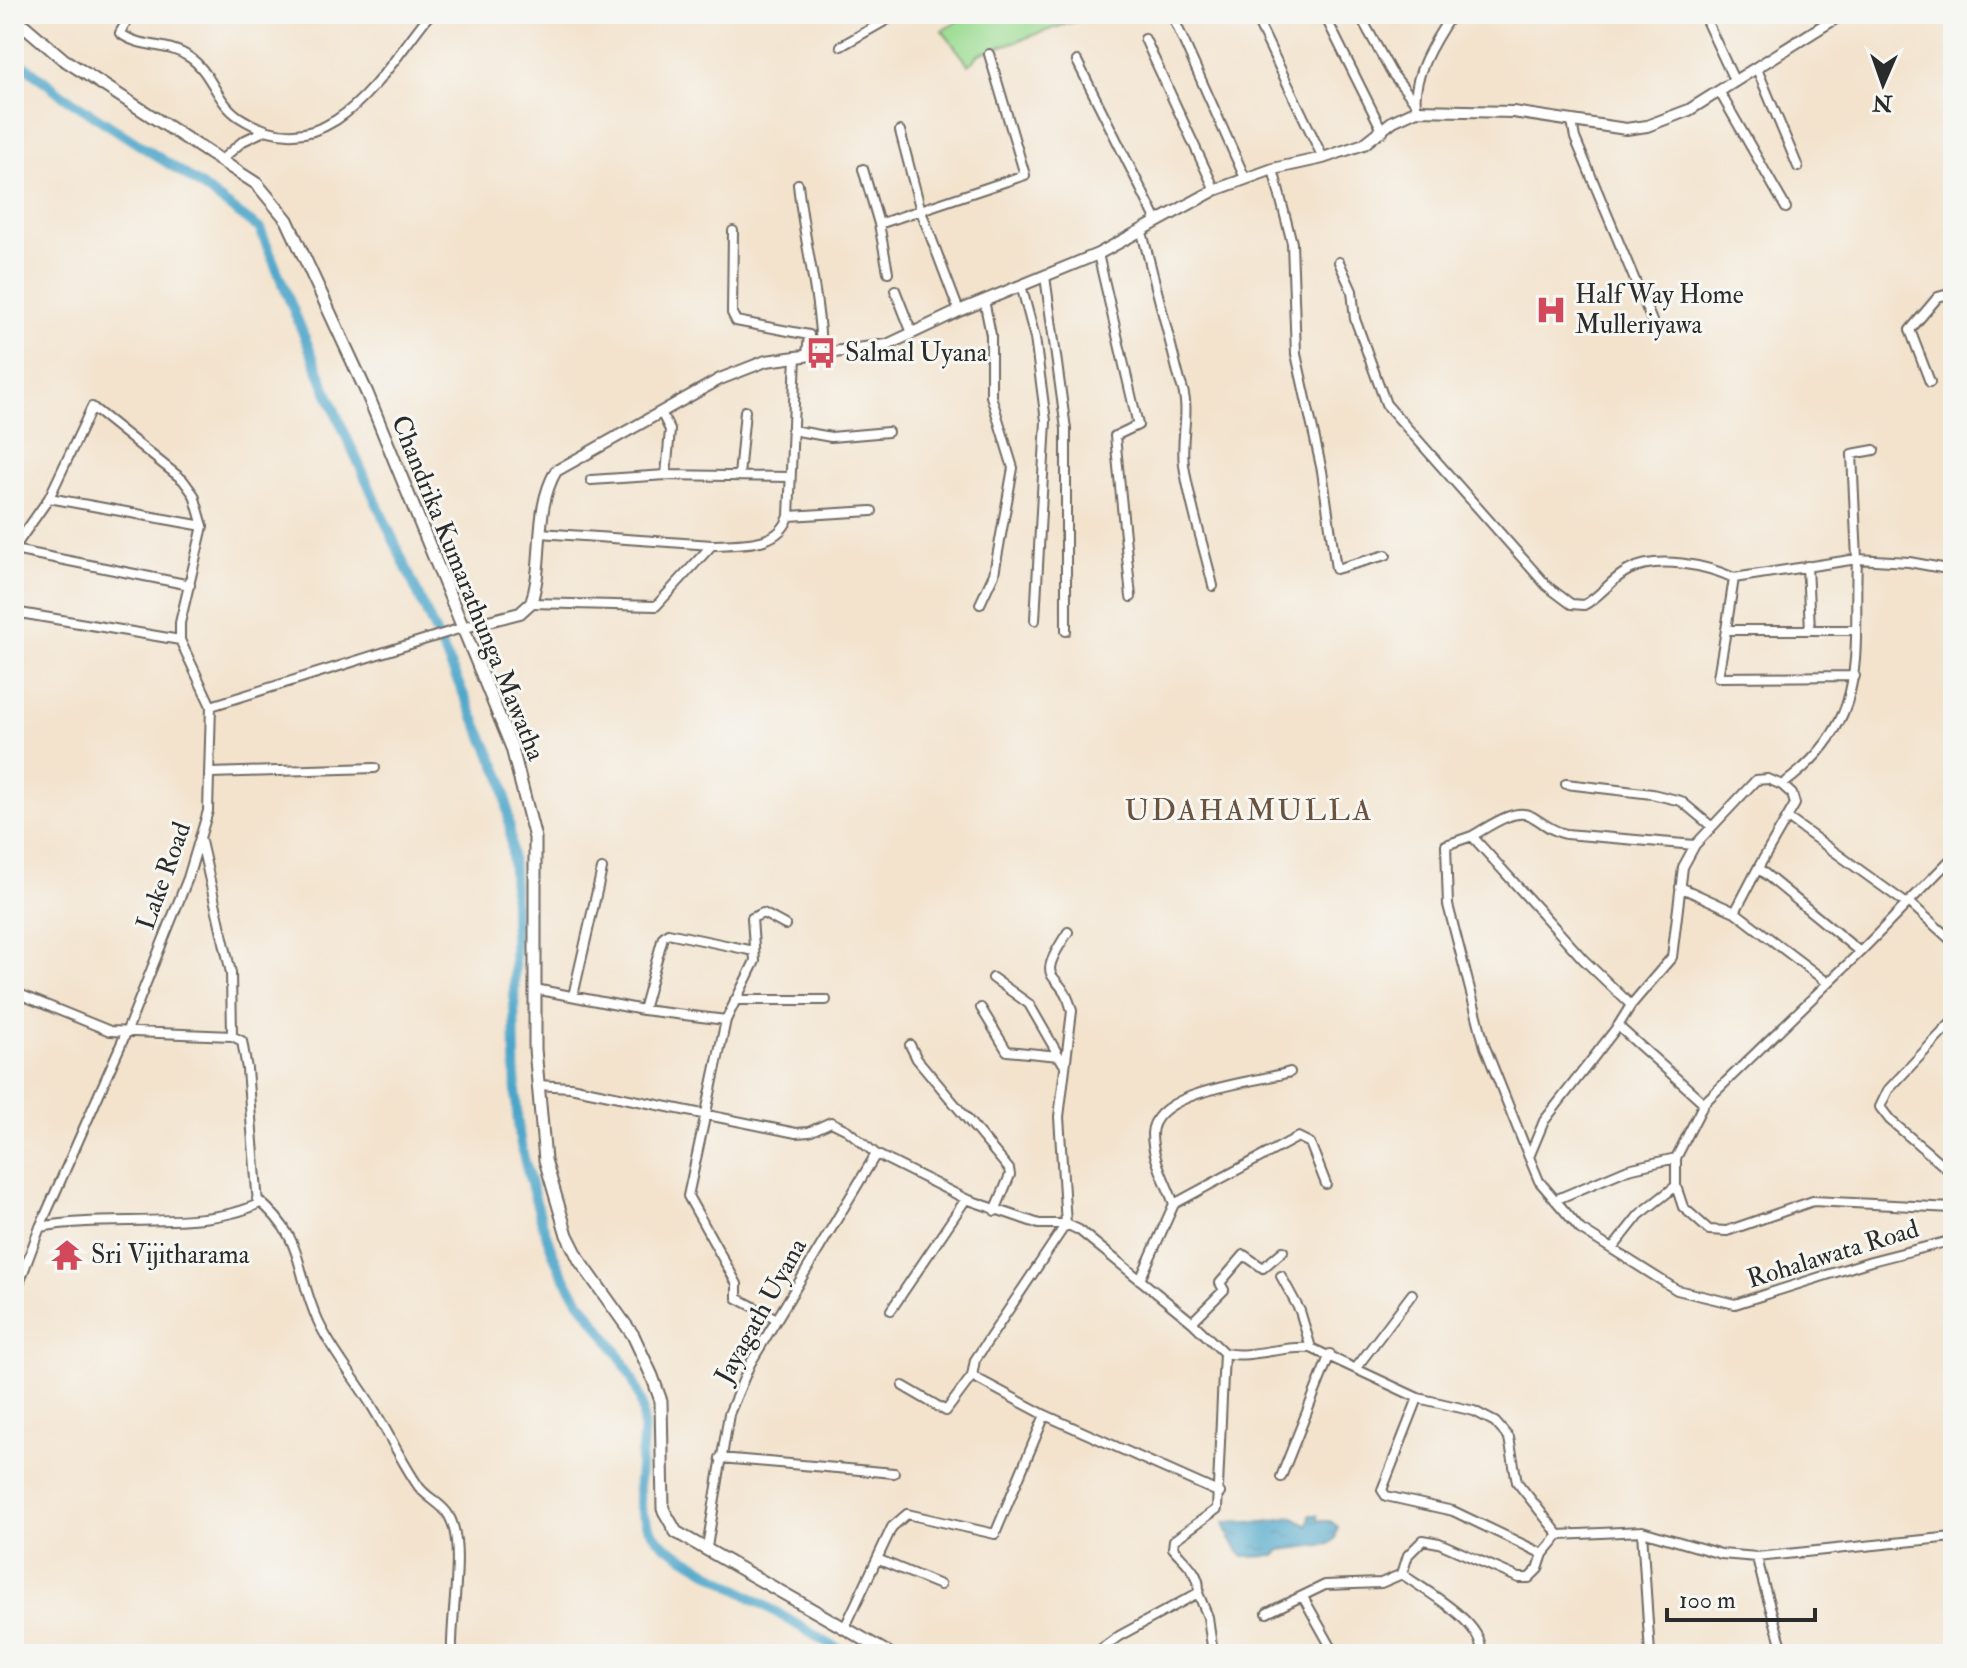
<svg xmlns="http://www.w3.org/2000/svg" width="1967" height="1668" viewBox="0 0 1967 1668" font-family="'IM FELL Double Pica',serif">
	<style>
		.green { fill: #9bdc92; stroke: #63845e; stroke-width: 2 }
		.water { fill: url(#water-ripples); stroke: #3c687a; stroke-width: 2 }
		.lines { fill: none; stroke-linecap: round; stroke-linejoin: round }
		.canal { stroke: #4ca5c9; stroke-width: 10 }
		.minor-casing { stroke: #716b64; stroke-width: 12 }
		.tertiary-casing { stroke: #716b64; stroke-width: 14 }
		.secondary-casing { stroke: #716b64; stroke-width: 15 }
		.minor { stroke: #fff; stroke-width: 8 }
		.tertiary { stroke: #fff; stroke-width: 10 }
		.secondary { stroke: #fff; stroke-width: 11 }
		.labels { text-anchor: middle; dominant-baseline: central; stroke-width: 6; stroke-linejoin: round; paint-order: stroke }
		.poi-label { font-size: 26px; fill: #2b2b2b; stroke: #f6f6f2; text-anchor: start }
		.street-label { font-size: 26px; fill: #2b2b2b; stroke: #f6f6f2 }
		.quarter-label { font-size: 30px; letter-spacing: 2px; fill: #6a523e; stroke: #f6f6f2 }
	</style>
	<defs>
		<pattern id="water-ripples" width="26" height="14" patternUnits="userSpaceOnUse" patternTransform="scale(2)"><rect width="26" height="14" fill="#4ca5c9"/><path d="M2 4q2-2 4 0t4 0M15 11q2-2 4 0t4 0" fill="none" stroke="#3f87a3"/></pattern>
	</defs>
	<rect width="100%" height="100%" fill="#f6f6f2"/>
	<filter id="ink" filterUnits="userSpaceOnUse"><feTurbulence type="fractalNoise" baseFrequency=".0125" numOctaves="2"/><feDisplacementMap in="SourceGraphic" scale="16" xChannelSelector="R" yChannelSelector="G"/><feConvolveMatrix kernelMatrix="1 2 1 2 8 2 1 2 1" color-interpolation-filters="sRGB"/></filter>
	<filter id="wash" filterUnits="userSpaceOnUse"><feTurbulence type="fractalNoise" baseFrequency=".006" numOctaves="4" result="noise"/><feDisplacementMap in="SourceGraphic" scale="32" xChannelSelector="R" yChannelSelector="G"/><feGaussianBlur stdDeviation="1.8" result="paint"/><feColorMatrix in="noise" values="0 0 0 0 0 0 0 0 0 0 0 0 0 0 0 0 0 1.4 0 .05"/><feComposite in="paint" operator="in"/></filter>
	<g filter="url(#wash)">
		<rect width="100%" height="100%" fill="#f3e3cd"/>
		<path class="green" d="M971,14H1095L979,54L969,65L942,30Z"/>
		<path class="water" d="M1310,1515H1317L1319,1521H1330L1338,1527L1335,1539L1329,1544L1280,1550L1275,1556L1243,1557L1230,1539L1224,1522H1265L1292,1517L1308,1526Z"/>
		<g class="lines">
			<path class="canal" d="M14,57L62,95L186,175L260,229L338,418L503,781C520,871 512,962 515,1053C516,1089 515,1127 525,1162C534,1195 544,1234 558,1265C581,1313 625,1348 640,1399C655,1450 614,1505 667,1547L846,1654"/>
		</g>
	</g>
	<g filter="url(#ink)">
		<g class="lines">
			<defs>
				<path id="minor" d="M131,14L120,33C140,49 168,42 189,57C212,72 216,102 239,117C329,175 381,74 430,14
					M1254,14L1323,158
					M1324,14L1383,132
					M1359,14L1391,72L1414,101
					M1703,14L1735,82
					M1173,17L1245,178
					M1145,39L1215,190
					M841,46L897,14
					M1077,61L1156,219
					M1757,69L1798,167
					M1719,91L1786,208
					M1417,110C1409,80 1436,38 1452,14
					M1572,122L1575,138L1652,321
					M900,131L921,211L959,311
					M220,161L243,141L264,131
					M863,169L879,224L1025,175L989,54
					M1273,169L1292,243L1296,354L1322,471L1336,569L1386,555
					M798,184C804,241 820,297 821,353
					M879,224L888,272
					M733,231L732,313L736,321L809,335L807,355
					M1142,232L1180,381C1192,410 1180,434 1184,465C1190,506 1204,546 1213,586
					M1098,254L1138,425L1115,436L1131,597
					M1339,262L1352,291L1355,319L1386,404L1547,586L1571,604L1584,605C1601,596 1612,578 1629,570C1657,555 1706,565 1734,578
					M1045,276L1066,429V631
					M1021,285L1035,338L1046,421L1035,620
					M895,290L912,333
					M1930,382L1910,330L1938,297L1945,295L1953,300
					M661,412L670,430L666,475
					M792,430L831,437L888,432
					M1874,450L1852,454L1857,559L1909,562L1953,570
					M739,476L745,411
					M591,480L666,475L790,477
					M49,498L92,407L183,480L194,495L203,526
					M789,516L872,511
					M540,533L712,545
					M14,548L49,498L203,526L180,623V640L211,706L208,811L188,878L126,1033L40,1227L14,1297
					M14,550L190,585
					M531,603L656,606L712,545C740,543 779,548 789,516L796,356
					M980,604L994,574L1013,468L991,396V335L984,300
					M14,612L180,640
					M1726,630L1718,677L1855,676
					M1810,630H1856
					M211,706L465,627
					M211,773L375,768
					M1566,784L1652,794L1681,801L1711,826
					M1782,785L1792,794L1795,804L1758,868L1860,952L1953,857
					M1789,819L1907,904
					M1472,836C1487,828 1514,807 1531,816C1544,823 1551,831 1566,834L1695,845
					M1680,887L1735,912L1828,983
					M1909,902L1953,942
					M1735,912L1758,868
					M1068,932C1031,988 1061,966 1072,1011L1059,1117L1066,1224L975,1360L972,1376L1045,1415L1220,1493
					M1860,952L1704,1103L1676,1158V1186L1683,1207L1709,1230L1727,1231L1813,1201L1953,1208
					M993,978L1029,1004L1063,1063
					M535,989L643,1010L726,1020L688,1196L737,1284V1298L777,1319
					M14,992L110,1031L232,1036L231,973L200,837
					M573,996L602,869
					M735,1000H826
					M981,1008L1007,1051L1059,1056
					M643,1010L663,937L668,933L754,951
					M726,1020L755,961L752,918L763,913L785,925
					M1953,1021L1888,1090L1880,1107L1890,1120L1953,1174
					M1618,1026L1631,1005
					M910,1045L917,1059L1009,1169L1010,1175L995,1211
					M538,1085L570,1087L796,1133L809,1132L831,1122L847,1130L876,1154L966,1199L1039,1224H1066L1079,1230L1192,1322L1224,1353C1252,1359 1282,1345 1311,1348L1418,1398L1474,1411L1495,1422L1509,1438L1517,1482L1559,1535L1642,1531L1721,1554L1757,1557L1953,1537
					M1704,1103L1618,1026L1544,1121L1529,1157L1539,1181L1580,1229L1677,1290L1735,1304L1871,1261L1953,1240
					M1529,1157L1485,1047L1448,905L1446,845L1472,836L1583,959L1631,1005L1672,957L1683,867L1695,845L1756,780L1768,779L1782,785C1872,720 1853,656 1857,559L1734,578L1726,630H1810L1807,566
					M257,1199C307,1240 294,1270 318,1321C332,1352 356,1379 373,1408C389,1434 401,1461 419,1487C427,1498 443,1504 449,1516C466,1545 450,1618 452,1654
					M1555,1200L1628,1169L1676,1158
					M1174,1204C1166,1182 1152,1158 1152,1134C1153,1089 1260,1082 1290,1072
					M40,1227C103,1214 204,1231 258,1204L247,1069L242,1041L232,1036
					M1612,1249L1639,1215L1676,1186
					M1281,1276L1300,1311L1311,1348
					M1140,1280L1174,1204L1298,1137L1310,1143L1326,1184
					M891,1310L966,1199
					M1192,1322L1224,1290L1220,1283L1244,1255L1263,1268L1283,1251
					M1356,1368L1412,1294
					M903,1386L946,1411L972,1376
					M720,1458L894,1473
					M1281,1477L1330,1354
					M1642,1531L1650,1654
					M707,1547L729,1414L750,1364L876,1154
					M1543,1554L1559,1535
					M1757,1557C1764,1591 1775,1621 1784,1654
					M877,1559L940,1585
					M1402,1574C1424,1590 1483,1622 1481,1651L1476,1654
					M1198,1593L1208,1617L1213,1654
					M1303,1597L1335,1654
					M1267,1613L1325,1585L1381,1583L1402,1574L1408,1555L1423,1540L1439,1543L1519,1578H1529L1538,1569L1543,1554L1453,1511L1386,1496L1382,1490L1418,1398
					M845,1627L892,1527L907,1514L995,1534L1045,1415
					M1094,1654L1119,1636L1198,1593C1203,1575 1184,1561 1173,1548L1174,1540L1217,1509L1224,1353"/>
				<path id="tertiary" d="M465,627L520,613L531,603C545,561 533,510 556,471L720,379L766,361L887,345L959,311L1098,254L1215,190L1273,169L1323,158L1364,144L1393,121L1417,110L1513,112L1626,129L1647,126L1689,110L1842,14"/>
				<path id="secondary" d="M14,17L63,59L257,184L287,220L367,393L512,748L535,838V1049L545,1160L567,1235L580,1261L633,1335L652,1376L661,1401L663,1509L676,1532L890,1654"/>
			</defs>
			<use href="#minor" class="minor-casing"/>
			<use href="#tertiary" class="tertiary-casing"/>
			<use href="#secondary" class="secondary-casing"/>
			<use href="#minor" class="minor"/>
			<use href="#tertiary" class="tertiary"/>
			<use href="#secondary" class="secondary"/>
		</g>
	</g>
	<defs>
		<symbol id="hospital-bare" viewBox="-9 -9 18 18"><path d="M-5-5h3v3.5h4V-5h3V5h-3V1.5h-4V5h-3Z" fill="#d1495b" stroke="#f6f6f2" stroke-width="2.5" paint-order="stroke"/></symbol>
		<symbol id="bus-bare" viewBox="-9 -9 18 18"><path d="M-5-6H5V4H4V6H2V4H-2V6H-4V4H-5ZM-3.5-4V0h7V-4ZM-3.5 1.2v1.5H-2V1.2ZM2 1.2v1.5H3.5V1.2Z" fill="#d1495b" stroke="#f6f6f2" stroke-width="2.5" paint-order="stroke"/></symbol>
		<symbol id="temple-bare" viewBox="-9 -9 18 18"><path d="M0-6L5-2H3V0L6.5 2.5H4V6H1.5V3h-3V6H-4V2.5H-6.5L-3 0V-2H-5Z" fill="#d1495b" stroke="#f6f6f2" stroke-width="2.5" paint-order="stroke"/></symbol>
	</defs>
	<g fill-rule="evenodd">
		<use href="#hospital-bare" x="1529" y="288" width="44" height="44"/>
		<use href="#bus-bare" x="799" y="331" width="44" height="44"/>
		<use href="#temple-bare" x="45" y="1233" width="44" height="44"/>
	</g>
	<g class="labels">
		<g class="poi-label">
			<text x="1575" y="295">Half Way Home<tspan x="1575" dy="30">Mulleriyawa</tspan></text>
			<text x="845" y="353">Salmal Uyana</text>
			<text x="91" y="1255">Sri Vijitharama</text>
		</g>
		<g class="street-label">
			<text transform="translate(468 588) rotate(68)">Chandrika Kumarathunga Mawatha</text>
			<text transform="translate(164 876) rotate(-70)">Lake Road</text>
			<text transform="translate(1833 1254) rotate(-17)">Rohalawata Road</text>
			<text transform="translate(761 1311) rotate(-61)">Jayagath Uyana</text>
		</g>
		<g class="quarter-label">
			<text x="1249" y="810">UDAHAMULLA</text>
		</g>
	</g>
	<rect width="1967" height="1668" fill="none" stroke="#f6f6f2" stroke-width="48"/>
	<g transform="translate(1883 84) rotate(182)" stroke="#f6f6f2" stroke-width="6" paint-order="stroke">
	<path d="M0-6L14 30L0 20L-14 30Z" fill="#2b2b2b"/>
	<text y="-12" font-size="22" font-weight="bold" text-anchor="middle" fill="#2b2b2b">N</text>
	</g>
	<path d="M1667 1608v12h148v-12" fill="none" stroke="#2b2b2b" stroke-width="4"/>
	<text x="1679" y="1608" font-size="24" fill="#2b2b2b" stroke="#f6f6f2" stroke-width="6" paint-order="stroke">100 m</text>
</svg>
